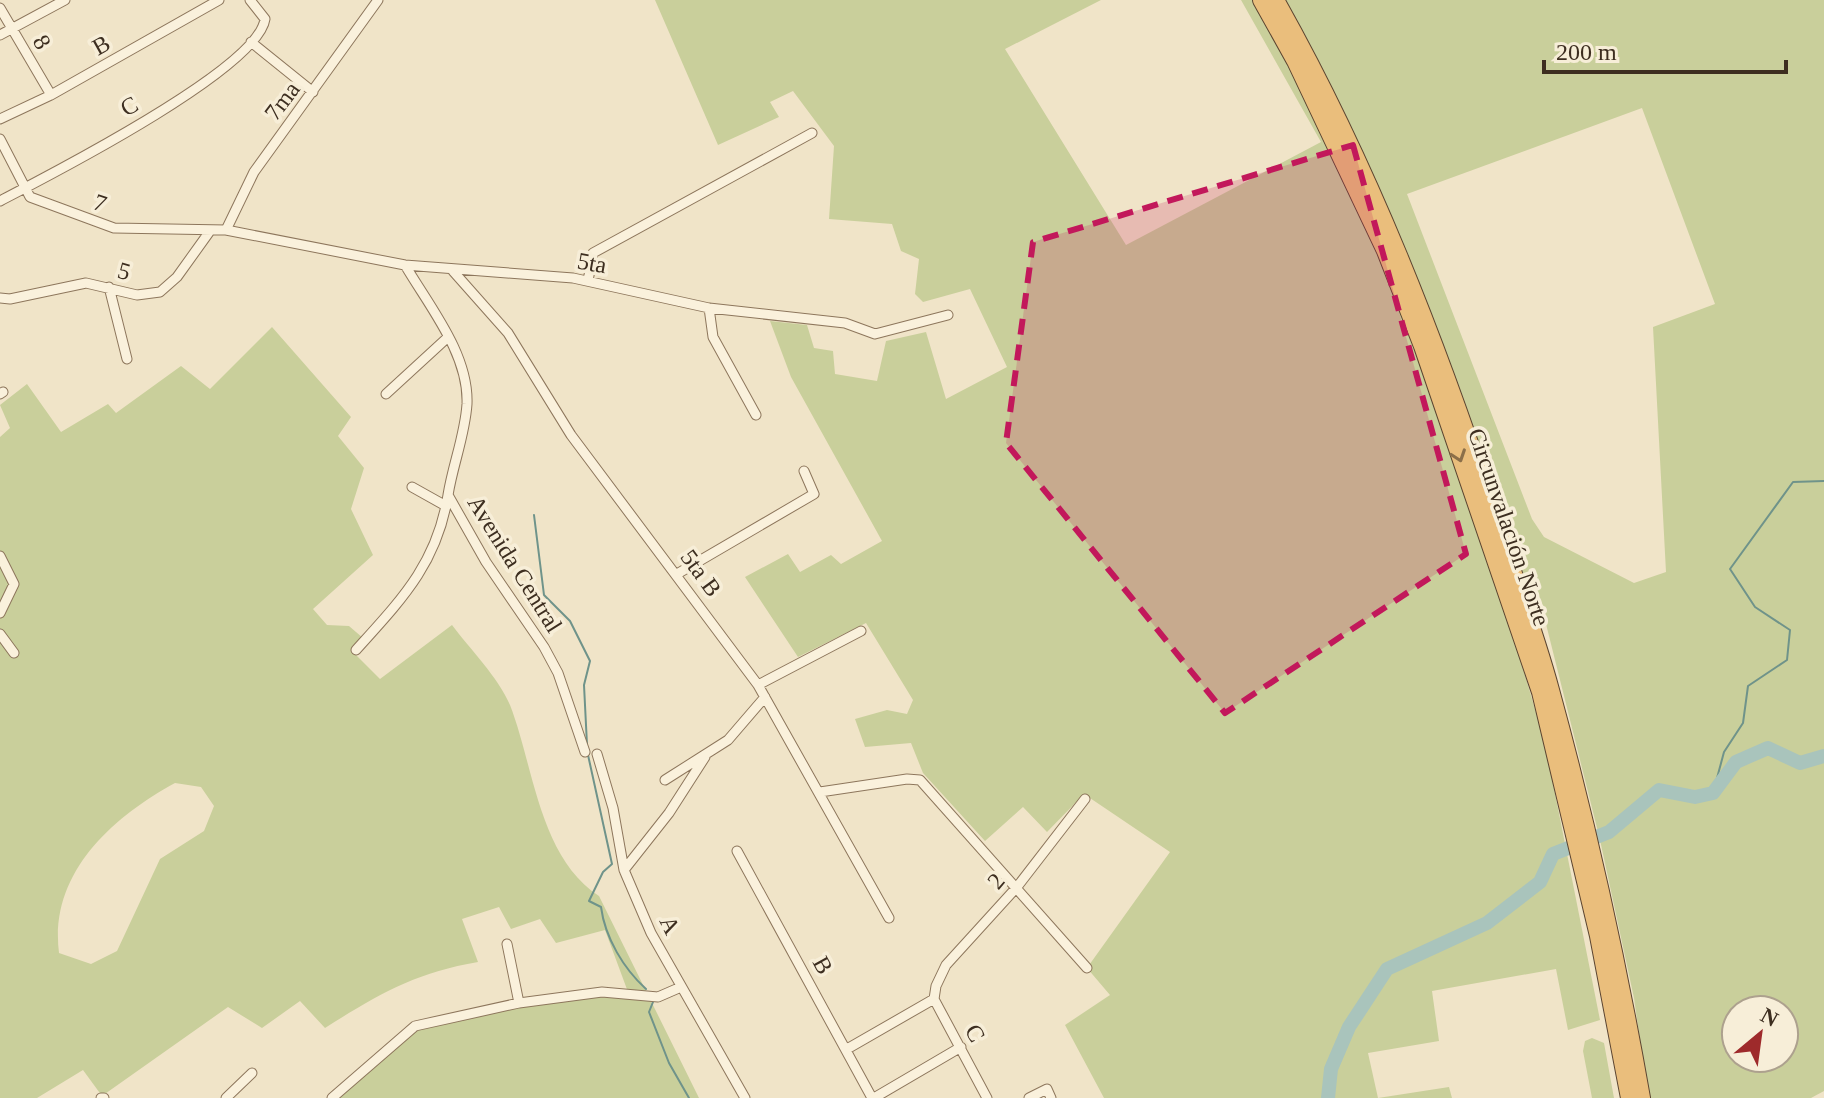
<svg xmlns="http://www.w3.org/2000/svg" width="1824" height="1098" viewBox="0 0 1824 1098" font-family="'Times New Roman',serif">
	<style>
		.green { fill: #c9cf9b; fill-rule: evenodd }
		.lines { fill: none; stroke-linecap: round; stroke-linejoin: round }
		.stream { stroke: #6f938a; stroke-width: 2 }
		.river { stroke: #a9c4bc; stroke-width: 14 }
		.minor-casing { stroke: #8d765c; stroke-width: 11 }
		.trunk-casing { stroke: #5b4430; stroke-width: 18 }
		.minor { stroke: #faf1dc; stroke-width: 9 }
		.trunk { stroke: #eabe7c; stroke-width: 16 }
		.oneway { stroke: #8b6f49 }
		.marked { fill: #c2185b; fill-opacity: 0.2; stroke: #c2185b; stroke-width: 6; stroke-dasharray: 16 10; stroke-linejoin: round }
		.labels { text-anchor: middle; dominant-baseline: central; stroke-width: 7; stroke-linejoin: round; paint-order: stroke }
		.street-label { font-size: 24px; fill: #3d2e20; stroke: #f7eed8 }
	</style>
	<rect width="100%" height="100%" fill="#f0e4c8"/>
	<path class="green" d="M655,0H1101L1005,49L1126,245L1321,142L1241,0H1824V1091L1811,1098H1648L1634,998L1600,840L1546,624L1512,631L1545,743L1600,1020L1568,1030L1556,969L1432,991L1439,1041L1368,1053L1378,1098L1449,1087L1452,1098H1104L1065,1025L1110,995L1087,968L1170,852L1084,794L1047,832L1023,807L985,841L923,773L911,743L865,747L855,719L887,710L907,714L913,700L866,623L798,657L745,577L788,554L800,572L831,555L841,564L882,541L791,377L770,321L807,325L814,348L833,351L835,374L877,381L886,341L926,332L946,399L1007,367L970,289L923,302L915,294L919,259L901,251L892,224L829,219L834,146L793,91L770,102L779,117L718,145ZM1642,108L1715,304L1653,327L1666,572L1634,583L1544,537L1532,519L1407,194ZM1736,1010H1784V1058H1736Z
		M272,327L351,417L338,436L364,468L351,509L373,555L313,609L327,625L349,626L363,638L353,652L380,679L452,625C470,649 498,677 510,705C534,767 539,857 599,896L699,1098H337L414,1029L519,1003L628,992L605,930L556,943L540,919L511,929L499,907L462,919L478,962C414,973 379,994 325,1028L300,1001L262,1028L228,1007L102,1096L83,1070L37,1098H0V437L10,428L0,405L27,384L61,432L108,404L116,413L181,366L210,389ZM175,783L201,787L214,806L204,831L160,859L117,951L91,964L59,953C49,874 111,818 175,783Z
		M1592,1038L1604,1043L1614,1098H1592L1583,1051L1585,1041Z"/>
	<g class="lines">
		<path class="stream" d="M534,515L544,595L570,621L590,661L584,685L587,745
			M588,755L612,864L603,872L589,901L601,907C605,938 624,969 646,989
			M1713,793L1724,752L1743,723L1748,686L1787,660L1790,630L1755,607L1730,569L1793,482L1824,481
			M653,1002L649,1012L669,1063L689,1098"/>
		<path class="river" d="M1328,1098L1331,1069L1349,1027L1387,969L1487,923L1540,882L1553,854L1609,832L1659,790L1695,797L1713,793L1736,762L1768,748L1800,763L1824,756"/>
		<defs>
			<path id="minor" d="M0,8L51,95
				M0,35L65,0
				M251,42L313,92
				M0,119L51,95L219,0
				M0,139L30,197L114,228L226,230L405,265L573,278L709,308L845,323L875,334L948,315
				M0,201C48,176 258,69 265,19L250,0
				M226,230L254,172L378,0
				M405,265C429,306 469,354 467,404C465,435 453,464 448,495L486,562L544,647L558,673L585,752
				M453,271L508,333L571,435L758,685L889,918
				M588,281L593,253L812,133
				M109,287L127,359
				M0,298L10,299L86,283L137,295L160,292L177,277L210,231
				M709,308L713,337L756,415
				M0,394L3,392
				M386,394L447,338
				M412,487L446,506
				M0,556L14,584L0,613
				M677,574L814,494L804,471
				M0,634L14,653
				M356,650C401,600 437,564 448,495
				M758,685L861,631
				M597,754L613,808L624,870L651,933L745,1098
				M665,780L728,740L765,697
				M820,792L907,779L920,780L1087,968
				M737,851L872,1098
				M624,870L669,813L705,757
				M507,944L519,1003
				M847,1049L934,999
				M101,1098H104
				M226,1098L252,1073
				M332,1098L415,1026L519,1003L602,992L658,997L681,987
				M874,1098L961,1047
				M987,1098L934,999L936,986L946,965L1017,887L1085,799
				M1029,1098L1047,1089L1051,1098"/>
			<path id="trunk" d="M1261,0L1295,61L1385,251L1422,346L1540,692L1598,936L1629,1098
				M1276,0C1369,165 1438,343 1497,523C1515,579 1536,634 1551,690C1588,825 1618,961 1642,1098"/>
		</defs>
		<use href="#minor" class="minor-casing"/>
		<use href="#trunk" class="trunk-casing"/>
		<use href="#minor" class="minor"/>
		<use href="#trunk" class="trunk"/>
	</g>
	<defs><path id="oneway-chevron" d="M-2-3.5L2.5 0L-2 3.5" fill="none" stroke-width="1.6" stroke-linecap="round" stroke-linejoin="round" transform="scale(2)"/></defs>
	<use class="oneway" href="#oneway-chevron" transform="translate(1459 456) rotate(71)"/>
	<path class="marked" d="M1353,145L1466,554L1225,713L1006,443L1033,242Z"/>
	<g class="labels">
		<g class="street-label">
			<text transform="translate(42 42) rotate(59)">8</text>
			<text transform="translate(101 45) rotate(-29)">B</text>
			<text transform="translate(282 101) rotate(-53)">7ma</text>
			<text transform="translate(129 106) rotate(-29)">C</text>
			<text transform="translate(100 203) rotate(19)">7</text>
			<text transform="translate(592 263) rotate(10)">5ta</text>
			<text transform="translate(124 271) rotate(15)">5</text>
			<text transform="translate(1509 527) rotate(71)">Circunvalación Norte</text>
			<text transform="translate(515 564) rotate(58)">Avenida Central</text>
			<text transform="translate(701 573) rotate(54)">5ta B</text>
			<text transform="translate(996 881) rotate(-50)">2</text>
			<text transform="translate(670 925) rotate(64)">A</text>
			<text transform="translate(823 965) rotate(61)">B</text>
			<text transform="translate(975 1033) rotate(62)">C</text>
		</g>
	</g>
	<g transform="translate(1760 1034) rotate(29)"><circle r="38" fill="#f7eed8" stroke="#ada18e" stroke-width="2"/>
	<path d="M0-6L14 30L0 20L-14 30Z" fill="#9e2a2b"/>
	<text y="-12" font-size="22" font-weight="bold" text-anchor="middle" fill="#3d2e20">N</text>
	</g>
	<path d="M1544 60v12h242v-12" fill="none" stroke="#3d2e20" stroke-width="4"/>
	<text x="1556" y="60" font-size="24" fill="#3d2e20" stroke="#f7eed8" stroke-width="6" paint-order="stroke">200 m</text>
</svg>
